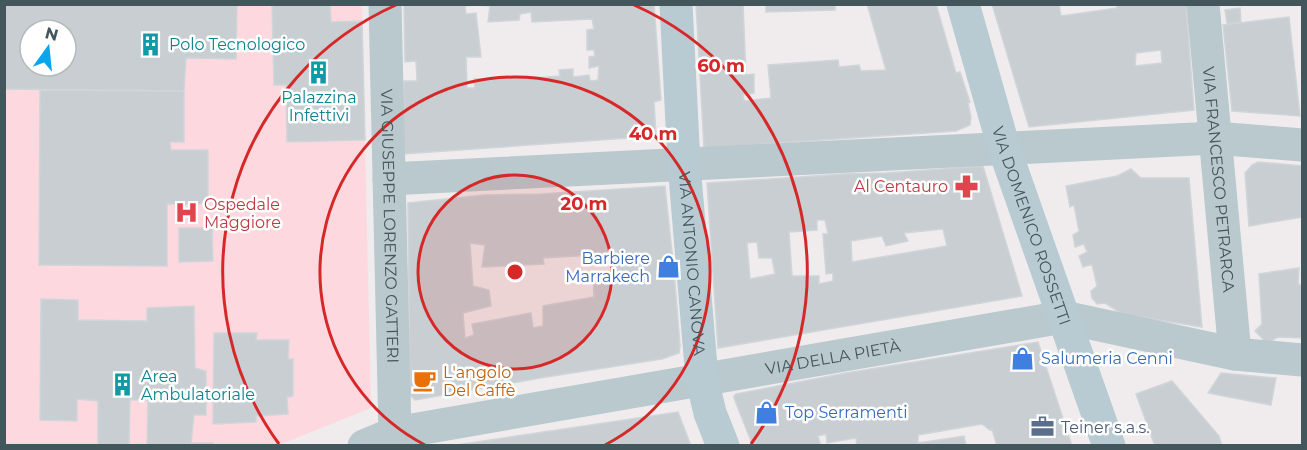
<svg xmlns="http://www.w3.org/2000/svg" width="1307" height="450" viewBox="0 0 1307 450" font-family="Montserrat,sans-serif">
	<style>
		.medical { fill: #fdd9df; fill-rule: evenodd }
		.building { fill: #c8ced2; stroke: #d0d5d9; stroke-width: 1.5; fill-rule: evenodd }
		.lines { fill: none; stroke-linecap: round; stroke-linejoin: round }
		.minor { stroke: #b9c9cd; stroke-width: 33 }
		.secondary { stroke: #b8cbd3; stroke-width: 33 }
		.ring { fill: none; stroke: #d62828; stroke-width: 3 }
		.labels { text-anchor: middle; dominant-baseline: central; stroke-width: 5; stroke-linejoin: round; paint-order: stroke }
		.culture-label { font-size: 16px; fill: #0d838f; stroke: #fff; text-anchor: start }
		.street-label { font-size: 16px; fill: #43565b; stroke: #fff }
		.health-label { font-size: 16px; fill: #be3a42; stroke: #fff; text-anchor: end }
		.shop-label { font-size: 16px; fill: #366cbe; stroke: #fff; text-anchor: start }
		.food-label { font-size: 16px; fill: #c56008; stroke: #fff; text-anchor: start }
		.service-label { font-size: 16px; fill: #4e5e75; stroke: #fff; text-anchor: start }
		.centre { fill: #d62828; stroke: #fff; stroke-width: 3 }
		.ring-label { font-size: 18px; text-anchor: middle; font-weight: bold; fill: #d62828; stroke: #fff; stroke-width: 5; stroke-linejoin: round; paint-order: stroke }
	</style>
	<rect width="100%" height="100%" fill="#f0eced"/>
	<path class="medical" d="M4,5H362L371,408L279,445H5ZM30,30H66V66H30Z"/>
	<path class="building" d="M4,4H237L236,59L186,58L184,91L4,89ZM30,30H66V66H30Z
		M272,4H330L331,22L362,21L365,140L287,142L286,85H274Z
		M404,4H654L661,100L654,102L656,136L403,154L404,81H417L416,61L405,62ZM475,5L490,6L488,22L519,20L520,14L531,12L532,22L592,19L594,29L587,30V50H594L595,56L589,57V68L599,66L598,80L590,81L589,75L573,77V69L559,70L560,76L535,78L474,79L475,88H467L466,57H481L476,13L466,14L465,6Z
		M696,4H743L746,75L754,74V93L743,95L744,101L771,98L768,65L838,60L839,67L859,65L861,71L886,70L867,4H936L956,73L960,72L970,102L968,103L971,117L970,125L956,131L704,148Z
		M766,4H835V10L766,12Z
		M992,4H1059L1061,16L1117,8V4H1186L1194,110L1029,127ZM1161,50L1162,63L1135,66L1136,53Z
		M1240,8L1241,22L1227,24L1225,10Z
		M1289,17L1300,116L1232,111L1223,25Z
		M40,90L184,91V142H170L171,150H208V204H167V266L39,265Z
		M1258,162L1302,166V217L1249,226L1245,173L1252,165Z
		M983,166L1022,296L718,348L707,183L844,174L886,173ZM817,220H825L828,234H823L826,274L833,273V281L819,284V276H792L789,232L817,230ZM943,229L947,246L852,262L851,241L882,236L886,246L908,241L904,233ZM757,242L759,258H772L775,274L750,279L747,243Z
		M1131,169L1141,178H1189L1202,327L1122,314L1105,303L1097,304L1092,298L1091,291L1097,286L1092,264L1083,267L1079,256L1087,252L1084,244L1075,247L1073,235L1079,231L1074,205L1070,207L1066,186L1117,176Z
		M665,186L674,271L680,346L679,353L662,359L546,377L415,400L410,395L408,203L484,195L541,194ZM470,243L485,245L482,267L544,264L543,258L612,254L615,273L593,277L594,297L543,306V326L533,328L531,313L472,324L474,335L465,338L463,313L491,306L489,290L473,286Z
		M179,228H212L213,261L179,262Z
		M1299,268L1298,283L1302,287V338L1278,337L1267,343L1255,331L1262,324L1259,274Z
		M41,299L78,300V320L147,321V308L194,306L195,368L206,371V415H194L191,443H213V446H147L148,400H130L129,446H98V401L77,399V421L40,420Z
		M214,333H257L256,340H289L288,359H293V396L287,397L288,414L256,416V422L213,424Z
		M1038,342L1072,446H997L992,429L990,430L982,424L918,435V443L964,436L966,446H857L856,438L827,443L826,434L818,436L821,446H753L734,398V396L736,394L846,373Z
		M1221,373L1276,378L1271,405L1208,393Z
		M1172,381L1219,436L1222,446H1155L1136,394Z
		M678,412L691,446H450Z"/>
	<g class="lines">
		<g class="minor">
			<path id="s1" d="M385,4L395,433L400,446"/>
			<path id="s2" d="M1203,4L1235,354"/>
			<path d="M389,179L1215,138L1302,145"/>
			<path id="s3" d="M364,446L395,433L1063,317L1235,354L1302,360"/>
		</g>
		<g class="secondary">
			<path id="s4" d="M676,4L684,164L702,379L710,413L723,446"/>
			<path id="s5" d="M963,4L1004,148L1109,446"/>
		</g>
	</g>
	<circle cx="515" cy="272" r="97" fill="#d62828" fill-opacity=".12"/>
	<g class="ring">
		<circle cx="515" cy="272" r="97"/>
		<path d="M425 445A195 195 0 1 1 605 445"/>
		<path d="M279 444A292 292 0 0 1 396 5M634 5A292 292 0 0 1 751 444"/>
	</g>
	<defs>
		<symbol id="building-bare" viewBox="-9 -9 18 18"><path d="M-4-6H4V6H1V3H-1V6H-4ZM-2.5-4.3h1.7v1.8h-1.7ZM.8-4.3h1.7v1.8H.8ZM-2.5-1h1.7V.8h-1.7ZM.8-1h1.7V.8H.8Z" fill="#0f9aa8" stroke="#fff" stroke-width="2.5" paint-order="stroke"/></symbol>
		<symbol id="pharmacy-bare" viewBox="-9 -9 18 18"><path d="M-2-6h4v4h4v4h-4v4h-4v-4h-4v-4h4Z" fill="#e0444e" stroke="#fff" stroke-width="2.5" paint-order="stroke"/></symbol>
		<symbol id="hospital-bare" viewBox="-9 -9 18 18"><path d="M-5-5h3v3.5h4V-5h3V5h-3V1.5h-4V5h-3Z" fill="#e0444e" stroke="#fff" stroke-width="2.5" paint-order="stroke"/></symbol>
		<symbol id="shop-bare" viewBox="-9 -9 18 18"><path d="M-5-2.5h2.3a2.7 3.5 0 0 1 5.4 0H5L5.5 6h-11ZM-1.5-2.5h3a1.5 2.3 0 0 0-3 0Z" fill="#3f7fe0" stroke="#fff" stroke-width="2.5" paint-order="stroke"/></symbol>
		<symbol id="cafe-bare" viewBox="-9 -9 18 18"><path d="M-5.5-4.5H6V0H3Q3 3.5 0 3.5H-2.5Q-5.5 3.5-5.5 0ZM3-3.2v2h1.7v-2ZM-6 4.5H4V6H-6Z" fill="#e8710a" stroke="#fff" stroke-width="2.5" paint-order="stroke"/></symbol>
		<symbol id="office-bare" viewBox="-9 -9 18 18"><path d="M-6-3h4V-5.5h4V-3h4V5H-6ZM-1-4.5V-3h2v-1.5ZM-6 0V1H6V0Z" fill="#5c6f8a" stroke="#fff" stroke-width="2.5" paint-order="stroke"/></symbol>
	</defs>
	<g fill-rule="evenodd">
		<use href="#building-bare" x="134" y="28" width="33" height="33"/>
		<use href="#building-bare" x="302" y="56" width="33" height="33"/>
		<use href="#pharmacy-bare" x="950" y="170" width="33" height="33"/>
		<use href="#hospital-bare" x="170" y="196" width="33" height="33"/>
		<use href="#shop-bare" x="652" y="250" width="33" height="33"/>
		<use href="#shop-bare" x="1006" y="342" width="33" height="33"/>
		<use href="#cafe-bare" x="408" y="364" width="33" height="33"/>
		<use href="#building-bare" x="106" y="368" width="33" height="33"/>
		<use href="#shop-bare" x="750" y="396" width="33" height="33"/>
		<use href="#office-bare" x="1026" y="410" width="33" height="33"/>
	</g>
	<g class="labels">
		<g class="culture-label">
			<text x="169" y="44">Polo Tecnologico</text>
			<text x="319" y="97" text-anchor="middle">Palazzina<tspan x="319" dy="18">Infettivi</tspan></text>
			<text x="141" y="376">Area<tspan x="141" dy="18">Ambulatoriale</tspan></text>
		</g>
		<g class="street-label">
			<text stroke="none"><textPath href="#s2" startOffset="176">VIA FRANCESCO PETRARCA</textPath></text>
			<text stroke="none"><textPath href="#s1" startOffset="222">VIA GIUSEPPE LORENZO GATTERI</textPath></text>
			<text stroke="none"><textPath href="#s5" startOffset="232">VIA DOMENICO ROSSETTI</textPath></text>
			<text stroke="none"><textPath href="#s4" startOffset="260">VIA ANTONIO CANOVA</textPath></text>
			<text stroke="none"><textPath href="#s3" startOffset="478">VIA DELLA PIETÀ</textPath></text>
		</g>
		<g class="health-label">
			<text x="948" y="186">Al Centauro</text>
			<text x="204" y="204" text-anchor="start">Ospedale<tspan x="204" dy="18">Maggiore</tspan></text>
		</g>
		<g class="shop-label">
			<text x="650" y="258" text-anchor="end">Barbiere<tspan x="650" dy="18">Marrakech</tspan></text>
			<text x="1041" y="358">Salumeria Cenni</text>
			<text x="785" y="412">Top Serramenti</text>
		</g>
		<g class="food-label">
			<text x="443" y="372">L'angolo<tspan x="443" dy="18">Del Caffè</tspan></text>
		</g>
		<g class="service-label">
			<text x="1061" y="427">Teiner s.a.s.</text>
		</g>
	</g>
	<circle cx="515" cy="272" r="9" class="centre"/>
	<g class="ring-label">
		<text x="721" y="72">60 m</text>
		<text x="653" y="140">40 m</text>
		<text x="584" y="210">20 m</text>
	</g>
	<rect width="1307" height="450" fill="none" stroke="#43565b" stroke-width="12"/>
	<g transform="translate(48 48) rotate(15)"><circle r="28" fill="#ffffff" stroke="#b4bbbd" stroke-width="1.5"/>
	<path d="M0-4.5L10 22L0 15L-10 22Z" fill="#09a5ed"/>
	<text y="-9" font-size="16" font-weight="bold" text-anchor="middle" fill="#43565b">N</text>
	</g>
</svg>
